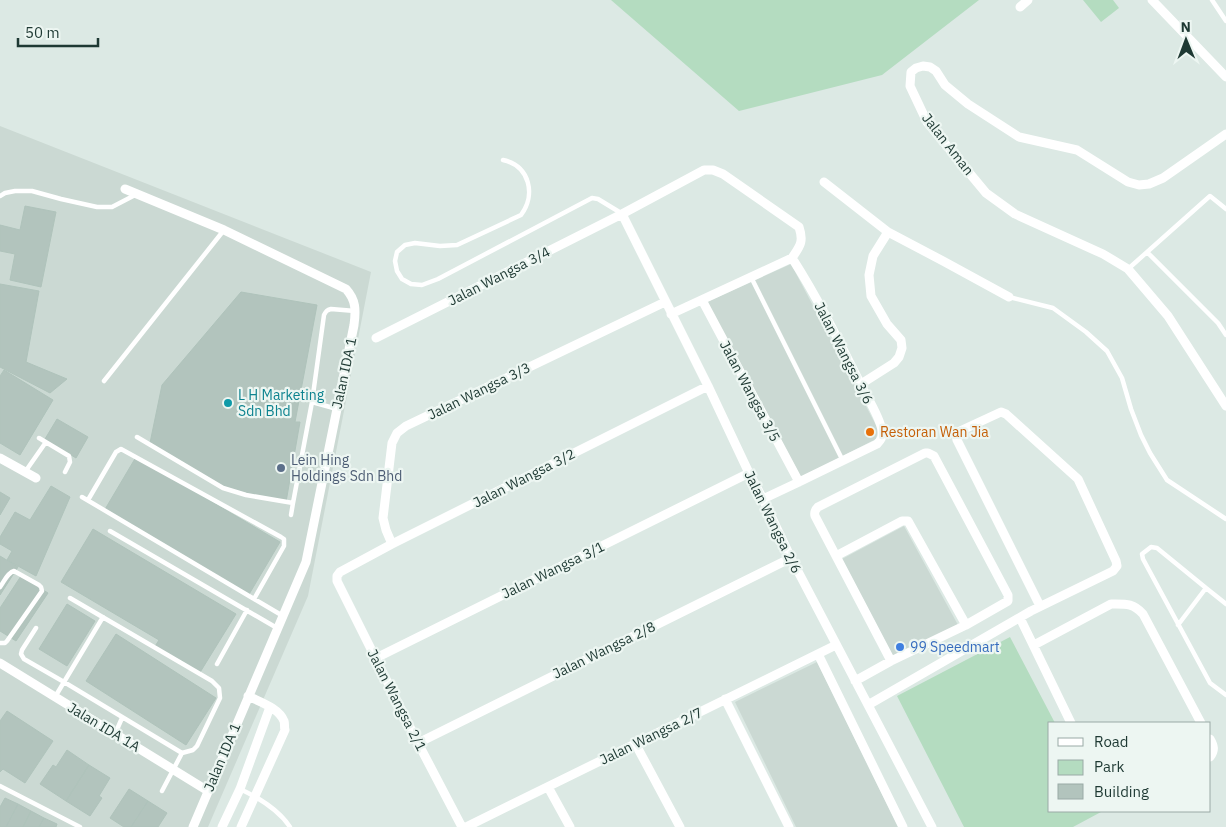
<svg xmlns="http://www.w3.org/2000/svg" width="1226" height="827" viewBox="0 0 1226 827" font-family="'IBM Plex Sans',sans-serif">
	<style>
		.built { fill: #cbd9d3 }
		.green { fill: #b4dcc0 }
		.building { fill: #b2c4bd; stroke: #afc3bb }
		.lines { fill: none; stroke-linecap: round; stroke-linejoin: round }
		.service { stroke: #fff; stroke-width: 4.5 }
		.minor { stroke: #fff; stroke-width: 9 }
		.culture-dot { fill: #0f9aa8; stroke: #edf6f2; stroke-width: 2 }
		.food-dot { fill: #e8710a; stroke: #edf6f2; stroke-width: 2 }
		.service-dot { fill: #5c6f8a; stroke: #edf6f2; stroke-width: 2 }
		.shop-dot { fill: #3f7fe0; stroke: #edf6f2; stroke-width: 2 }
		.labels { text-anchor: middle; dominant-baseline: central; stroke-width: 4.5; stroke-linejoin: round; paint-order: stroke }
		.street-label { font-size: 14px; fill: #1e3933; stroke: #edf6f2 }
		.culture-label { font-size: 14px; fill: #0d838f; stroke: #edf6f2; text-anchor: start }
		.food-label { font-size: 14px; fill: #c56008; stroke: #edf6f2; text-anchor: start }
		.service-label { font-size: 14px; fill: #4e5e75; stroke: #edf6f2; text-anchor: start }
		.shop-label { font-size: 14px; fill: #366cbe; stroke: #edf6f2; text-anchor: start }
	</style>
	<rect width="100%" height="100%" fill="#dce9e4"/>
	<path class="built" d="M0,126L371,272L308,596L208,827H0Z
		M791,264L878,429L876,439L801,477L707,302Z
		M904,526L958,625L893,656L842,559Z
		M817,662L898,827H796L735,702Z"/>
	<path class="green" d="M611,0H979L882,75L739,111Z
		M1083,0H1113L1119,8L1101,22Z
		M1010,637L1055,723H1050V811H1100L1101,812L1073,827H964L897,696Z"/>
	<path class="building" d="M25,206L56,212L41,287L10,280L15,254L0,251V225L20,230Z
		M0,284L39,291L26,362L67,379L50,393L0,367Z
		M241,292L317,305L295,422H300L286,502L221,488L150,443L162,385Z
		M4,370L53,400L20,455L0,443V376Z
		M57,419L88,437L76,458L45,439Z
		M136,457L280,542L248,596L104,511Z
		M51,486L70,497L36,576L7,560L12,551L0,544V537L15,512L30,520Z
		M0,492L10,498L0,515Z
		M93,529L236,614L199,674L154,648L159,640L61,582Z
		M0,556L18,567L0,595Z
		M21,576L48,593L16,641L0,631V608Z
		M67,604L95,621L67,666L39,649Z
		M116,634L216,698L186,745L86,681Z
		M7,711L53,741L25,783L3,769L0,772V721Z
		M67,750L89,765L66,801L40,784L53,765L56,767Z
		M89,765L110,778L99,796L102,798L90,816L66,801Z
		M129,789L148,801L131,827H124L110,818Z
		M5,798L18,804L6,827H0V807Z
		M148,801L167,813L158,827H131Z
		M18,804L31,811L23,827H6Z
		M31,811L44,818L39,827H23Z
		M44,818L57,824L56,827H39Z"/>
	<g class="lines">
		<path class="service" d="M1212,0L1226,21
			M503,160C530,166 536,195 521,215L457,245L440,246L415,243L405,245L397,252L395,261L397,271L402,279L411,284L422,285L438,279L592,198L598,199L621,213
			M0,196L5,193L15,191H32L61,199L97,207H112L137,194
			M1147,252L1218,323L1226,335
			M1128,269L1210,196L1226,209
			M751,277L843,461
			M1009,297L1053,308L1086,332L1107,351L1122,378L1131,409L1141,435L1150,453L1167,480L1226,519
			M104,381L224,230
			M312,402L324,315C326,311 327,310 331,309L355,311
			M137,437L223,488L246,495L293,503L312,402L337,409
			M39,438L69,456L70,462L65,472
			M25,472L46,442
			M82,497L283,616
			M88,500L116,452L121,449L281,537L284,539V546L254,599
			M291,515L293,503
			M110,531L277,628
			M0,587C4,582 7,573 14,571L39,585L41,587L42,591L7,641L5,643H0
			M1206,588L1157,548L1151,547L1142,554L1143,559L1210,683L1226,695
			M70,598L212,681L219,688L220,698L197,746L193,750L182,753L162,791
			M1178,625L1206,588L1226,604
			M36,628L22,650L21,654L24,659L64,682L182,753
			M217,664L247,610
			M55,697L103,617
			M115,734L122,718
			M0,786L80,827
			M240,789C259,798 278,809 290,827"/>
		<path class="minor" d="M1152,0L1226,77
			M1020,7L1028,0
			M1226,134L1163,178L1149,184L1139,185L1128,182L1077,150L1019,137L968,104L945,85L936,71L930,67L923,66L916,68L911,72L910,86L927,122L986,193L1015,214L1103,254L1128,269L1168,316L1226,406
			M824,182L888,232L943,261L1009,297
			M125,189L224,230L346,289C356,300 356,310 354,325L306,562L193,827
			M622,214L708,386L749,473L763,499L791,558L932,827
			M702,300L799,482
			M671,314L792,258
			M376,338L622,214L704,170H713L723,174L799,227C804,242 800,246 792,258
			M861,384L894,363L899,357L902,348L901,340L887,324L871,296L869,275L873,256L888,232
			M0,458L36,478
			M763,499L799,482L877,444C881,440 883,437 882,431C881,420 869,400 863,389C841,345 819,300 792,258
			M392,544L386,530L383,518L392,443L397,433L406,426L665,302
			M836,556L902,521H908L966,625
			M1020,618L1071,723
			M1034,645L1111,604C1126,604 1133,603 1143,614L1201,723
			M818,654L903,827
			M376,658L749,473
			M0,663L208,791
			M855,681L891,661L966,625L1008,601V595L934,456L928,453H925L818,507C815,510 814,512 815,516L891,661
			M725,699L789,827
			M868,705L1031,611L1113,571L1117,566L1116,561L1078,479L1006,414L1001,412L960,431C957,433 956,435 957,440L1040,606
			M1210,739C1214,746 1215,750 1210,757
			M418,743L791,558
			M635,743L680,827
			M548,787L570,827
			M222,827L240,789L270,707
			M241,827L285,730C284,727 285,724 284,721C279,708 260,702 248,696
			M462,827L418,743L337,581V576L340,572L392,544L708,386
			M466,827L836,645"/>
	</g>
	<circle class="culture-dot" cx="228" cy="403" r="5"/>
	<circle class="food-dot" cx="870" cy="432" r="5"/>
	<circle class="service-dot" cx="281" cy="468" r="5"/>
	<circle class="shop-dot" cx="900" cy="647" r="5"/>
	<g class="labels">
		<g class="street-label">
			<text transform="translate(948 144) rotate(52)">Jalan Aman</text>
			<text transform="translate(499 276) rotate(-27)">Jalan Wangsa 3/4</text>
			<text transform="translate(844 353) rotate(63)">Jalan Wangsa 3/6</text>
			<text transform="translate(344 373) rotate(-78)">Jalan IDA 1</text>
			<text transform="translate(479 391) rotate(-26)">Jalan Wangsa 3/3</text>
			<text transform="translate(750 391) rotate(62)">Jalan Wangsa 3/5</text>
			<text transform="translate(524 478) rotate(-27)">Jalan Wangsa 3/2</text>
			<text transform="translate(773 522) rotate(64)">Jalan Wangsa 2/6</text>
			<text transform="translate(553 570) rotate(-26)">Jalan Wangsa 3/1</text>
			<text transform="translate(604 650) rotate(-26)">Jalan Wangsa 2/8</text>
			<text transform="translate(397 700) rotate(63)">Jalan Wangsa 2/1</text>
			<text transform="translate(104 727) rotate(31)">Jalan IDA 1A</text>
			<text transform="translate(651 736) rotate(-26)">Jalan Wangsa 2/7</text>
			<text transform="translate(222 757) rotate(-67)">Jalan IDA 1</text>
		</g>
		<g class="culture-label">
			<text x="238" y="395">L H Marketing<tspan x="238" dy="16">Sdn Bhd</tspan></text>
		</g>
		<g class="food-label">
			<text x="880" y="432">Restoran Wan Jia</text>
		</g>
		<g class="service-label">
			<text x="291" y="460">Lein Hing<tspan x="291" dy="16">Holdings Sdn Bhd</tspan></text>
		</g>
		<g class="shop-label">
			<text x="910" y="647">99 Speedmart</text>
		</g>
	</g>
	<rect x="1048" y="722" width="162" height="90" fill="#edf6f2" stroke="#9aaaa6"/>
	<rect x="1058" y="738" width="25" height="8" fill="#ffffff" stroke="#9aaaa6"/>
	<text x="1094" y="747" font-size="15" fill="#1e3933">Road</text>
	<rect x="1058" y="760" width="25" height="15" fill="#b4dcc0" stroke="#9aaaa6"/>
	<text x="1094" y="772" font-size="15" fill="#1e3933">Park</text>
	<rect x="1058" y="784" width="25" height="15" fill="#b2c4bd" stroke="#9aaaa6"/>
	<text x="1094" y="797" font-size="15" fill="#1e3933">Building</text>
	<g transform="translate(1186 40) rotate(359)" stroke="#edf6f2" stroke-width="4" paint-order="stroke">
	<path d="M0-4L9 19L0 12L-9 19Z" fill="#1e3933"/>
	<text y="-8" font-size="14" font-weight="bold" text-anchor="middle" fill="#1e3933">N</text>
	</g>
	<path d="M18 38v8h80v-8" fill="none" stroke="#1e3933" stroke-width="2.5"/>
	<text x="25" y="38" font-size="15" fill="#1e3933" stroke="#edf6f2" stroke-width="4" paint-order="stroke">50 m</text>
</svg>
